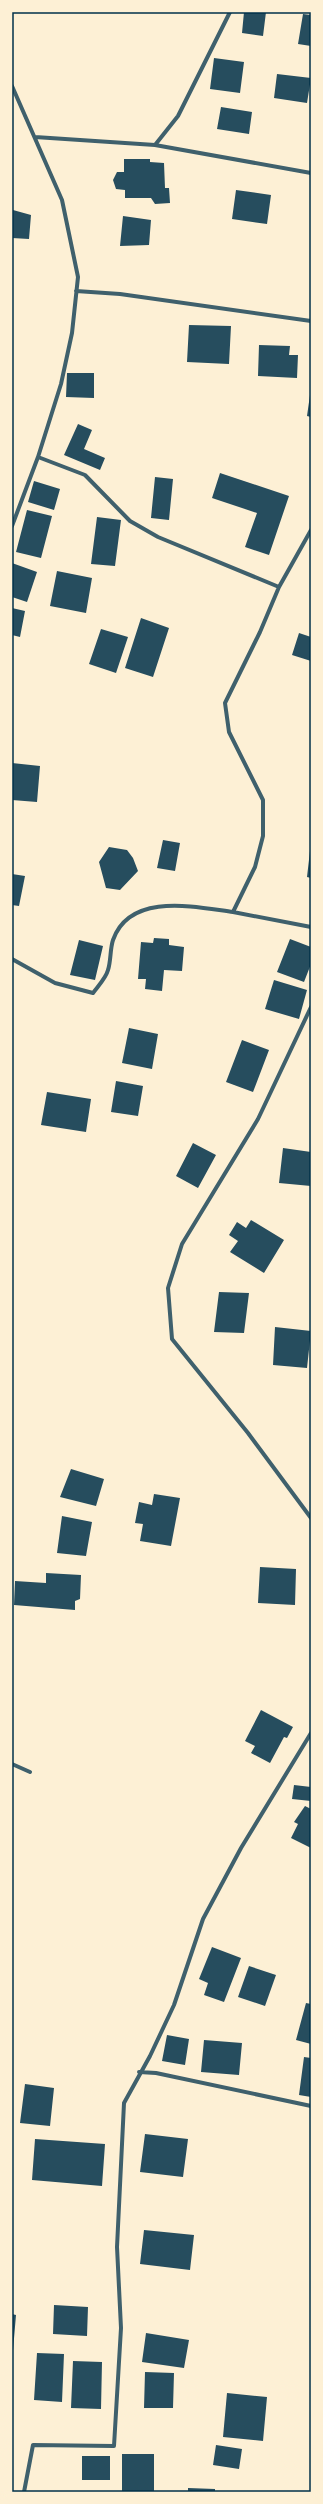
<svg xmlns="http://www.w3.org/2000/svg" width="323" height="2504" viewBox="0 0 323 2504" font-family="Manrope,sans-serif">
	<style>
		.building { fill: #264d5e }
		.lines { fill: none; stroke-linecap: round; stroke-linejoin: round }
		.minor { stroke: #3f606c; stroke-width: 4 }
		.neatline { fill: none; stroke: #003049; stroke-width: 1.5 }
	</style>
	<rect width="100%" height="100%" fill="#fdf0d5"/>
	<path class="building" d="M244,12H266L263,36L242,33Z
		M303,14L311,15V46L298,44Z
		M214,58L244,62L240,93L210,89Z
		M277,74L311,78L307,103L274,98Z
		M221,107L252,112L249,134L217,129Z
		M124,159H150V162L164,163L165,188H169L170,203L155,204L151,198H125V190L116,189L113,180L117,172H124Z
		M236,190L271,195L267,224L232,219Z
		M13,210L31,215L29,239L12,238Z
		M123,216L151,220L149,245L120,246Z
		M189,325L231,326L229,364L187,362Z
		M259,345L290,346L289,355H298L297,378L258,376Z
		M67,373H94V398L66,397Z
		M310,395H311V417L307,416Z
		M78,424L92,430L84,449L105,458L100,470L64,455Z
		M220,473L289,496L269,555L245,547L257,513L212,498Z
		M155,477L173,479L169,520L151,518Z
		M34,481L60,489L54,510L28,502Z
		M27,510L52,516L41,558L16,552Z
		M97,517L121,520L115,566L91,564Z
		M12,563L37,572L27,602L12,597Z
		M57,571L92,578L86,613L50,606Z
		M12,608L25,611L20,637L12,635Z
		M141,618L169,628L153,677L125,668Z
		M101,629L128,637L116,673L89,664Z
		M299,633L311,637V661L292,655Z
		M12,763L40,766L37,802L12,800Z
		M163,840L180,843L175,871L157,868Z
		M109,847L127,850L133,858L138,871L120,890L106,888L99,862Z
		M310,851H311V878L307,877Z
		M12,874L25,876L19,906L12,905Z
		M154,938L169,939V945L184,947L182,971L164,970L162,991L145,989L146,979H138L141,942L153,943Z
		M290,939L311,947V964L304,982L277,972Z
		M79,940L103,946L95,980L70,975Z
		M274,980L307,990L299,1019L265,1009Z
		M129,1028L158,1034L152,1069L122,1063Z
		M242,1040L269,1050L253,1092L226,1082Z
		M116,1081L143,1086L138,1116L111,1112Z
		M47,1092L91,1099L86,1132L41,1125Z
		M193,1143L216,1155L198,1188L176,1176Z
		M283,1148L311,1152V1186L279,1183Z
		M251,1220L284,1240L264,1273L230,1252L238,1241L229,1235L237,1222L246,1228Z
		M219,1292L249,1293L244,1333L214,1332Z
		M275,1327L311,1331L307,1368L273,1365Z
		M71,1469L104,1479L96,1506L60,1497Z
		M154,1494L180,1498L171,1546L140,1541L143,1524L135,1523L139,1502L152,1505Z
		M62,1516L92,1522L86,1556L57,1553Z
		M260,1567L296,1569L295,1605L258,1603Z
		M46,1573L81,1575L80,1599L75,1601V1610L14,1605L15,1581L46,1583Z
		M261,1710L293,1727L287,1738L284,1737L270,1763L251,1753L255,1746L245,1741Z
		M294,1785L311,1787V1801L292,1799Z
		M305,1806L311,1809V1848L291,1838L298,1824L294,1822Z
		M212,1947L241,1958L224,2002L204,1995L208,1983L199,1979Z
		M249,1966L276,1975L265,2006L238,1997Z
		M306,2003L311,2004V2044L296,2040Z
		M167,2035L189,2039L185,2065L162,2061Z
		M204,2040L242,2043L239,2075L201,2072Z
		M304,2057L311,2058V2097L299,2095Z
		M25,2084L54,2088L50,2126L20,2123Z
		M145,2134L188,2139L183,2177L140,2172Z
		M35,2139L105,2144L102,2186L32,2180Z
		M144,2230L194,2235L190,2270L140,2264Z
		M54,2305L88,2307L87,2336L53,2334Z
		M12,2314L16,2315L13,2350H12Z
		M146,2333L189,2340L184,2368L142,2362Z
		M37,2353L64,2354L62,2402L34,2400Z
		M73,2361L102,2362L101,2409L71,2408Z
		M145,2372L174,2373L173,2408H144Z
		M227,2393L267,2397L263,2441L223,2437Z
		M216,2445L242,2449L239,2469L213,2465Z
		M122,2454H154V2491H122Z
		M82,2456H110V2480H82Z
		M188,2488L215,2489V2492H188Z"/>
	<g class="lines">
		<path class="minor" d="M12,86L62,200L78,277L72,333L61,384L38,457
			M35,137L155,145L178,116L230,12
			M155,145L311,173
			M76,291L120,294L311,321
			M12,526L38,457L85,475L130,521L158,537L279,587L260,632L225,703L229,732L263,800V836L255,867L233,912C195,907 130,892 113,940C110,949 111,961 108,970C106,978 98,986 93,993L55,983L12,959
			M279,587L311,530
			M233,912L311,927
			M311,1007L258,1119L182,1244L168,1288L172,1339L248,1433L311,1518
			M12,1764L30,1772
			M139,2072L156,2073L311,2106
			M24,2492L33,2445L114,2446L121,2328L117,2247L124,2103L150,2056L174,2005L203,1919L241,1848L311,1733"/>
	</g>
	<rect width="323" height="2504" fill="none" stroke="#fdf0d5" stroke-width="26"/>
	<rect x="13" y="13" width="297" height="2478" class="neatline"/>
</svg>
